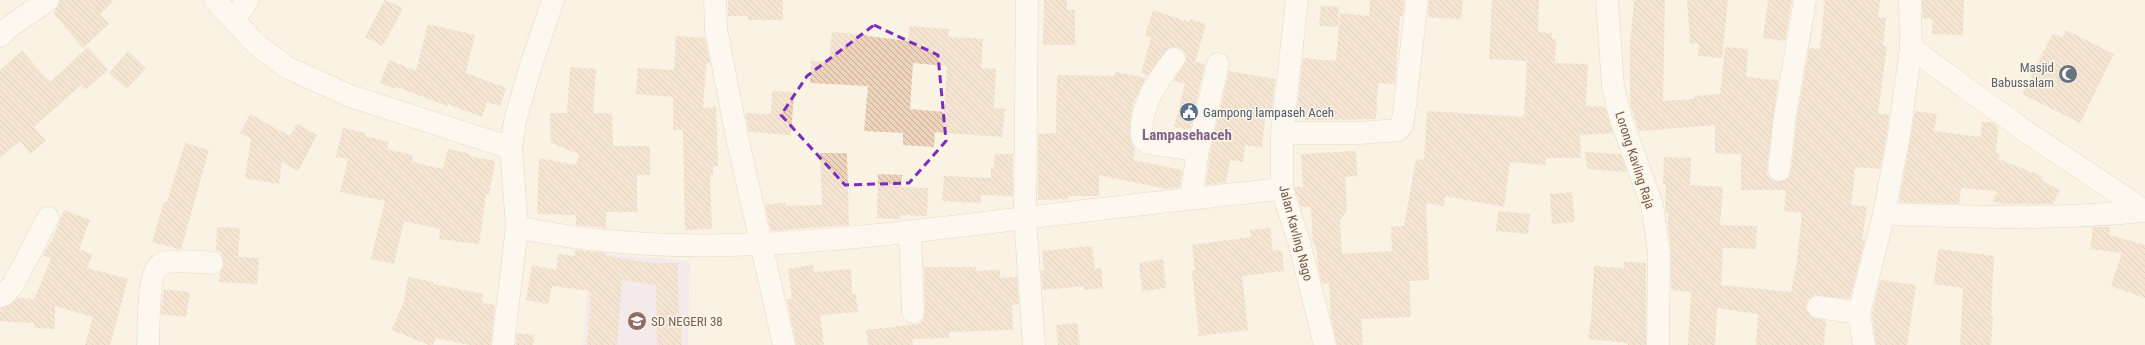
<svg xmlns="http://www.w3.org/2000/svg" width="2145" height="345" viewBox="0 0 2145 345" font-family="'Roboto Condensed',sans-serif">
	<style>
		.education { fill: #efdff6 }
		.building { fill: url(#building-back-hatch); fill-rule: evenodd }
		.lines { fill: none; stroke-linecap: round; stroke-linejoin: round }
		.minor-casing { stroke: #cabaaa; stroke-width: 23 }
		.minor { stroke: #fff; stroke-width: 22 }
		.marked { fill: none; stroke: #7b2cbf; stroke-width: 3; stroke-dasharray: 8 5; stroke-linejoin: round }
		.labels { text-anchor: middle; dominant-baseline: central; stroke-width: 3; stroke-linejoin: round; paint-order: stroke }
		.worship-label { font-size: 13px; fill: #5b616d; stroke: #fdf6e8; text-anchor: end }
		.service-label { font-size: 13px; fill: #4e5e75; stroke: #fdf6e8; text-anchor: start }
		.street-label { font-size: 13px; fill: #705a4b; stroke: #fdf6e8 }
		.education-label { font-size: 13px; fill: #785e54; stroke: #fdf6e8; text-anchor: start }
		.quarter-label { font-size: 15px; font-weight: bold; fill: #80638c; stroke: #fdf6e8 }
	</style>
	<defs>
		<pattern id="building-back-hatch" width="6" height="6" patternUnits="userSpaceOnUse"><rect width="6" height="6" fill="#edd2bc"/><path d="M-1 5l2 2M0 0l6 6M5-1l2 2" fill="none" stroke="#c4ad9b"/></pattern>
	</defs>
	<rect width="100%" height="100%" fill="#faf2e2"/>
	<path class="education" d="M591,253L690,261L688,345H583Z"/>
	<path class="building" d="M60,0H114L100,14L109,24L83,48L54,14Z
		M385,0L403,8L383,46L365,37Z
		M728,0H783V20H748V16H728Z
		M1044,0H1067V10H1075V45H1043Z
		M1370,0H1404L1403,16H1400L1395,84L1378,83L1376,119L1305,120V111L1297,110L1303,58L1336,61L1340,13L1369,16Z
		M1429,0H1463L1461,19L1428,17Z
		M1492,0H1539L1538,32L1552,33V39H1556L1555,63L1588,64L1586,106L1605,107L1613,133L1580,135L1581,158H1546V165L1510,162L1504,207L1445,196L1444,206L1426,203L1429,280L1409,281L1411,317L1361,319L1363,345H1337L1331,318L1329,283L1322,284L1318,265L1316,245L1313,244L1311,207H1301L1294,187H1303L1301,154L1356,151L1357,176L1345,177L1347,210L1340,221L1342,254L1392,251L1391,227L1404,226L1416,159L1424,160L1427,111L1524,117L1527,61L1489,59Z
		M1634,0H1665L1663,101L1694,99V96L1720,94L1725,47L1748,49L1746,77L1778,80L1767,169V175L1771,180L1778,182L1789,178L1791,172L1797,118L1809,48L1820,49L1825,0H1880L1878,17L1886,18L1883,45L1887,46L1878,114L1889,115L1887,133L1880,169L1856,167L1855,170L1851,205L1867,207L1862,240H1865L1850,299L1814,295L1808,299L1806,305L1807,312L1811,317L1826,321L1824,345H1756L1758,314L1717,308L1715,345H1688L1691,292L1671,290V250L1668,226V213H1666L1665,205L1666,184H1663L1664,157L1691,158L1690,185L1723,187L1720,225L1757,226L1756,249L1723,248L1721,285L1791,292L1797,260L1802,213L1784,211L1786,190H1741V154L1715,153V125L1639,131L1630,104V46Z
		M1687,0H1728L1722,58L1698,56L1699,44L1690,43Z
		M1768,0H1792L1785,41L1763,38Z
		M1922,0H1964L1963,35L1932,34L1933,19L1923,18Z
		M1321,6L1339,7L1338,27L1319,26Z
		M1153,10L1189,22L1190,19L1206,24L1195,62L1205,64L1190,130L1174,127L1185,84L1173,81L1186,61V54L1182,49L1176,47L1169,48L1148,75L1141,73L1151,38L1145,36Z
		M428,24L475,35L466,73L506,88L500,106L487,102L482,117L448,104L447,106L397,87L396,89L380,83L389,60L416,71Z
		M909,26L949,29L948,37L983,39L981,68L996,69L994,108L1005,109L1002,137L935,132L934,147L903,145V133L864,131L868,86L810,83L811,61L829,62L832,32L868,35V36L908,41ZM913,63L947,66L944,112L910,109Z
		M2066,30L2114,54L2080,123L2022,94L2053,33L2062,38Z
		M676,36L705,38L710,63H706L703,108L716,107L718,166L713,167V175H710L712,229L685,230L683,129L673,130V97L636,94L638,68L674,70Z
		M88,47L108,70L85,90L81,85L34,127L46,141L30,154L20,141L0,157V70L22,51L50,82Z
		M128,51L146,68L127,89L109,73Z
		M570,67L596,69L593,113H612L613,146H650V175H637V212H606V228L576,225V215L537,214L539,158L576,165L579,154L551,143L550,113H567Z
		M1229,71L1275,79L1272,110L1266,109L1262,147L1245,145L1243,162L1230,160L1226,182L1206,185L1210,152Z
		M1115,72L1146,78L1134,101L1131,115L1130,139L1135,149L1133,160L1182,170L1180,187L1166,189L1099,175V196H1068V199L1038,200V134L1056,133L1057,75L1114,76Z
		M772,91L794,92L791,135L749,132L745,113L771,114Z
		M1915,111L1937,114L1934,131L1981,137L1982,122H1992L1998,127L1996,153H2000L1999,159L2043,177L2042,181L2060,190L2053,204H2002L1993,201L1997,191L1961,188L1959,204L1899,202Z
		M250,114L290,136L297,124L317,135L298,171L282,162L279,184L245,178L251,139L240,133Z
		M343,128L366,133L365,136L389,142L387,149L413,155L412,162L443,169L448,149L471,154L470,156L495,161L489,195L486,194L479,244L439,239L440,229L404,221L394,264L371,259L385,201L340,192L348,159L336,157Z
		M185,143L209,150L181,249H178L152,242L164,202H167Z
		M1584,152L1621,154L1627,172L1588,169Z
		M820,153H847L849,225L771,231L765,205L785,202L786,206L822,205Z
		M995,154H1013V196L981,195V203L942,201L944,176L991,178V168H994Z
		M878,174L902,175L901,187L928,188L927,216L900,215V219L877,218Z
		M1572,192L1575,222L1552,224L1550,194Z
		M64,210L90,220L79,249L92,255L87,268L128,279L110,345H85L93,317L55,306V329L34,328V323L0,321V308L10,305L18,298L34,299L51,259L43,255L54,236Z
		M1498,211L1530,214L1528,234L1496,231Z
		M217,227L240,228L238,257L259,258L257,284L219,282L220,272L224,264L221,252L216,251Z
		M2093,227H2110V235L2145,245V298L2111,286L2122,253L2090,249Z
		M1270,228L1273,251L1282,250L1284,271L1242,276L1248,330L1199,336L1192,271L1195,270L1192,245L1251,237L1250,230Z
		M1092,246L1095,269L1101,268L1103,288L1084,290V286L1043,290L1041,270H1044L1042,251Z
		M1938,249L1994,256L1991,316H1993L1991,345H1960L1963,288L1934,284Z
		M575,250L606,253V256L650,263H678L679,317H682V345H657L656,285L622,280L617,345H587L591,291L552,286L548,304L526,300L532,265L556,270L558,254L575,256Z
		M1163,259L1166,288L1142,291L1139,263Z
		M1624,262L1646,263V345H1628V343L1588,339L1591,320L1594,266L1624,268Z
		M813,265L814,272L851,269L852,294H856L858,312L820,315L824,345H796L787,299H792L788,269Z
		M924,267H976V271L1000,270V278L1017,277L1019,304L1012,305L1013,330L949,332V338L912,339L913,345H868L866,330L919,324L924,318L925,312Z
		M408,277L433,282V284L483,294L482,303L495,305L491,345H470L436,338L433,345H429L392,330L404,301Z
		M1880,280L1916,285L1907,345H1876L1872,314Z
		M164,289L190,292L186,317L161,314Z
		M1077,323L1080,345H1058L1056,325Z
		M517,333L534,335L533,345H516Z"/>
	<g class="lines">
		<defs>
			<path id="minor" d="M215,0L255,43L286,67L350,96L511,148
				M715,0L716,29L737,137L784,345
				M1027,0L1025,218L1034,345
				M1297,0L1282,133V189L1299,242L1325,345
				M1607,0L1613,86L1620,116L1652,205L1659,252L1658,345
				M1910,0L1911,48L2025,131L2145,211
				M234,20L248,0
				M0,36L8,28L48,0
				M1174,59C1157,81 1138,109 1142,138L1148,143L1198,150
				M1282,133H1359L1398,130L1402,125L1404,113L1417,0
				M1779,170L1785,116L1805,0
				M1191,198L1198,150L1218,64
				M1884,214C1971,217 2056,220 2143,211
				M517,227C663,259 812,243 959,226C1066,213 1174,200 1282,189
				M910,232L913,312
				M0,296L5,294L13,285L48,218
				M1818,307L1859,313
				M148,345C149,329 147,273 160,265C169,259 200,262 212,263
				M503,345L517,227L511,148L515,121L530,68L553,0
				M1864,345L1859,313L1884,214L1899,135L1911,48"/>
		</defs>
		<use href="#minor" class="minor-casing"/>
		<use href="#minor" class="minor"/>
	</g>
	<path d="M0 0H2145V345H0ZM874,25L938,55L946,141L909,183L845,185L781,115L807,76Z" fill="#faf2e2" fill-opacity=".55" fill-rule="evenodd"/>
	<path class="marked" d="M874,25L938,55L946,141L909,183L845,185L781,115L807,76Z"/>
	<defs>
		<symbol id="mosque-disc" viewBox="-11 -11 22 22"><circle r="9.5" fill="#6b7280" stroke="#fdf6e8"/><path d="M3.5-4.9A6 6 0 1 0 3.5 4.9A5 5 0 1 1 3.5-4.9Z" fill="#fff"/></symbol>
		<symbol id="civic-disc" viewBox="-11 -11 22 22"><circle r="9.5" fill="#5c6f8a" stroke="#fdf6e8"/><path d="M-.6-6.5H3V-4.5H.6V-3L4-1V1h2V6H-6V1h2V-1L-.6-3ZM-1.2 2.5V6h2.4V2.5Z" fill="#fff"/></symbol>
		<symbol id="school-disc" viewBox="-11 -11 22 22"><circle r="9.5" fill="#8d6e63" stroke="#fdf6e8"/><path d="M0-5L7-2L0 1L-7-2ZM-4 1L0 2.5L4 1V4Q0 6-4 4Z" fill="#fff"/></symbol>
	</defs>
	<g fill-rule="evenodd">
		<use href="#mosque-disc" x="2057" y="63" width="22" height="22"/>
		<use href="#civic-disc" x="1178" y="101" width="22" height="22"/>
		<use href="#school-disc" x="626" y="310" width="22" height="22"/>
	</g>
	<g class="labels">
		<g class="worship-label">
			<text x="2054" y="67">Masjid<tspan x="2054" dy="15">Babussalam</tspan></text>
		</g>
		<g class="service-label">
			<text x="1203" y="112">Gampong lampaseh Aceh</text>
		</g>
		<g class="street-label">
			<text transform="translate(1635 160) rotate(72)">Lorong Kavling Raja</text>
			<text transform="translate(1296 233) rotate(75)">Jalan Kavling Nago</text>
		</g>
		<g class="education-label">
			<text x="651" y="321">SD NEGERI 38</text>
		</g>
		<g class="quarter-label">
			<text x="1187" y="135">Lampasehaceh</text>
		</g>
	</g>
</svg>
